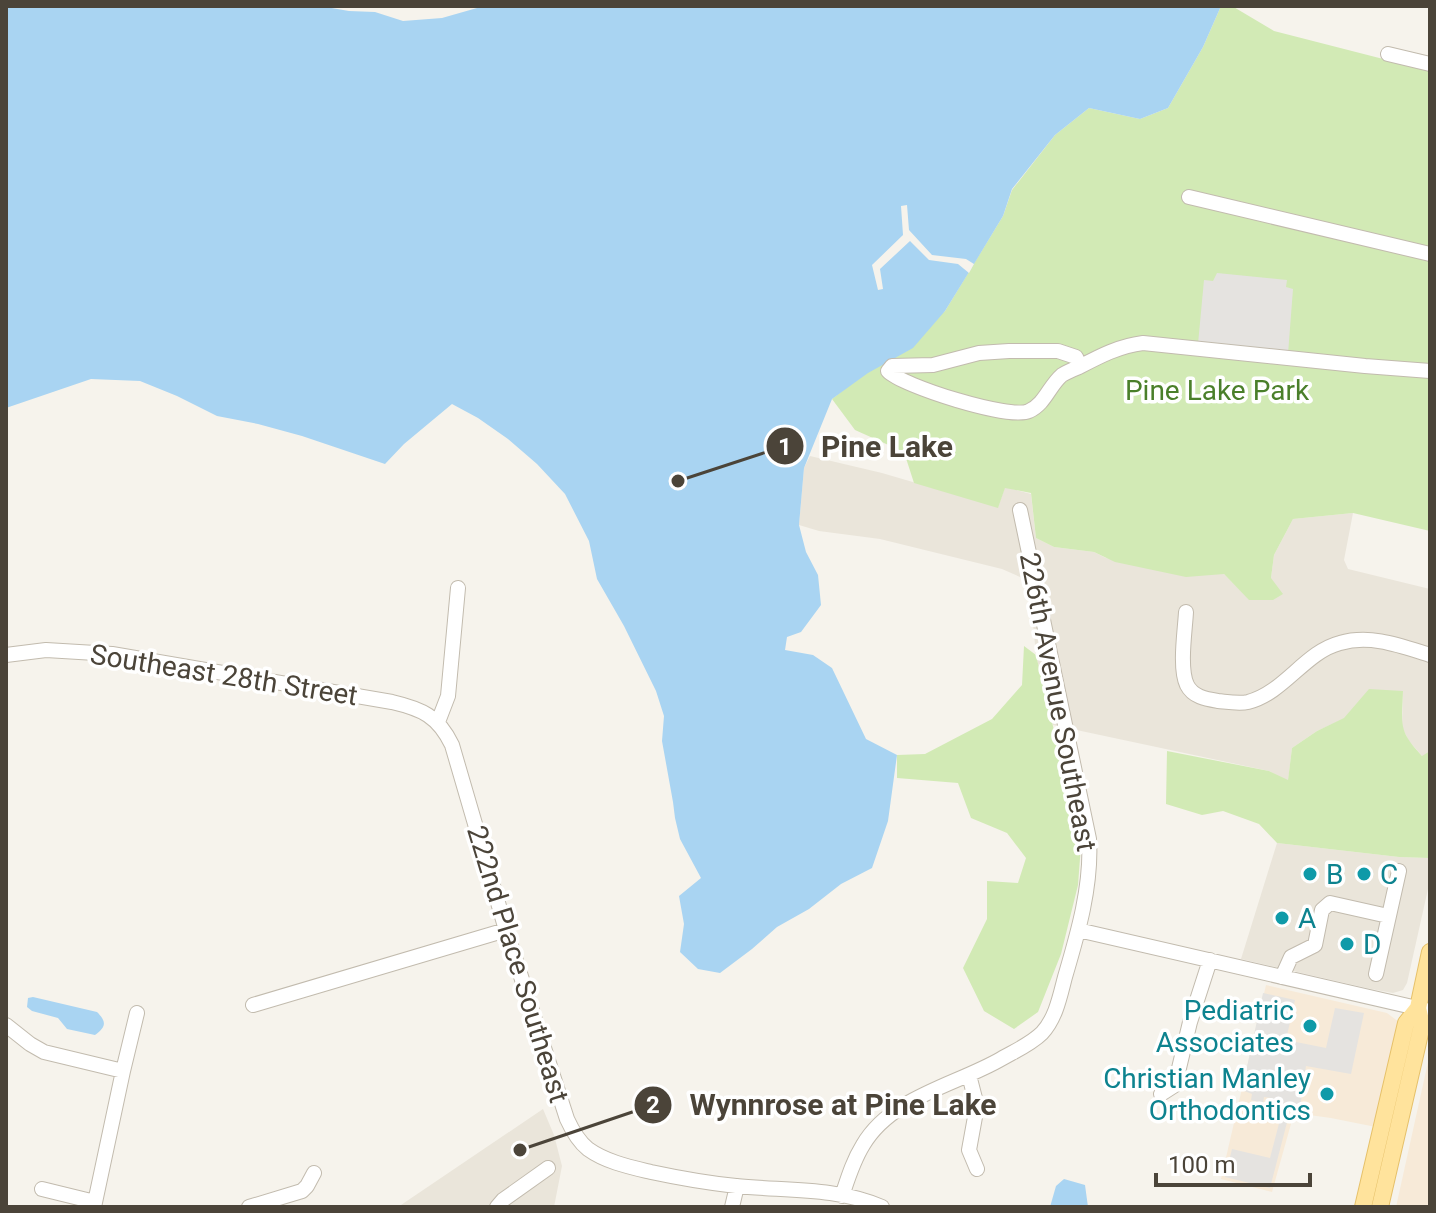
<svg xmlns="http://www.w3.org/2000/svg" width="1436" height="1213" viewBox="0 0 1436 1213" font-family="Roboto,sans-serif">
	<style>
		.residential { fill: #eae5da }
		.commercial { fill: #f7ead8 }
		.green { fill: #d2eab5 }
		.parking { fill: #e5e3e0 }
		.water { fill: #a9d4f2 }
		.pier { fill: #f6f3ec }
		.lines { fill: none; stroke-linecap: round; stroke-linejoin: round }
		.minor-casing { stroke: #c2bbae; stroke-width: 16 }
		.major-casing { stroke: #e6c16a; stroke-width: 18 }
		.minor { stroke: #fff; stroke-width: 14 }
		.major { stroke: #ffe39c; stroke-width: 16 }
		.culture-dot { fill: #0f9aa8; stroke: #fff; stroke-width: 3 }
		.labels { text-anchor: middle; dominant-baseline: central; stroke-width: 7; stroke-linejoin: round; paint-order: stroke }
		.park-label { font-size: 28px; fill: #4a7f2a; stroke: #fff }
		.street-label { font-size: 28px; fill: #4b4439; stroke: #fff }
		.culture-label { font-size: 28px; fill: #0d838f; stroke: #fff; text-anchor: start }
		.leader { fill: none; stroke: #4b4439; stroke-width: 3 }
		.callout-dot { fill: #4b4439; stroke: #fff; stroke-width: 3 }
		.mark-label { font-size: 24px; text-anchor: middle; font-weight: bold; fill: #fff }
		.callout-label { font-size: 30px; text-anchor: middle; font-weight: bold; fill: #4b4439; stroke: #fff; stroke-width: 7; stroke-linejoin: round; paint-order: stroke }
	</style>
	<rect width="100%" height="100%" fill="#f6f3ec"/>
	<path class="residential" d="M810,456L882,473L998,507L1005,487L1031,494L1036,538L1054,547L1094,552L1106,558L1224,574L1249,599L1271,578L1274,555L1293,519L1353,513L1344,560L1348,569L1430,589V751L1423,757L1409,741L1402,727L1403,692L1317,731L1292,748L1288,781L1269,771L1053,725L1036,655L1029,581L1002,569L880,539L819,531L799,525L804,468Z
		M1277,843L1399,857L1430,858V880L1407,983L1403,990L1393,993L1371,989L1241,959Z
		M543,1109L554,1135L562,1166L554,1207H398Z"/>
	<path class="commercial" d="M1266,985L1387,1013L1399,1022L1376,1127L1331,1118L1294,1113L1272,1192L1221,1179Z
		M1430,1053V1207H1396Z"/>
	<path class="green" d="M1221,6H1232L1274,31L1430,71V531L1353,513L1293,519L1274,555L1271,578L1283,594L1273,600H1249L1224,574L1186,577L1115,562L1094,552L1054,547L1036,538L1031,493L1005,488L998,508L914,483L904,452L855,430L832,399L945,311L1003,216L1012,190L1055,135L1089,108L1140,119L1168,108L1203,47Z
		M1024,646L1036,655L1068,789L1082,832L1078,885L1061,954L1038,1012L1014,1029L984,1011L963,968L987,919V881L1018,883L1026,858L1007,833L971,818L958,783L897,778V755L925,754L992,719L1022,685Z
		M1369,689L1403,691C1402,726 1398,730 1422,756L1430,751L1429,858L1399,857L1277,843L1259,824L1223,811L1202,815L1166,804L1167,751L1269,771L1288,780L1292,748L1317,731L1344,718Z"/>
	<path class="parking" d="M1217,273L1287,280L1286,287L1293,289L1288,354L1198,344L1204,280L1213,281Z
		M1263,993L1295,1000L1286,1040L1326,1048L1335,1008L1364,1013L1351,1074L1306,1066L1300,1108L1291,1107L1270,1188L1225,1177L1232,1149L1270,1158L1282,1112L1271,1098L1264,1097L1263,1103L1251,1100L1252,1094L1242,1090Z"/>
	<path class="water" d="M6,6H320L349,11L375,12L403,21L442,18L477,8L479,6H1221L1203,47L1168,108L1140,119L1089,108L1055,135L1012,189L1003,216L974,264L945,311L913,348L868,373L832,399L804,468L799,525L806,552L818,575L821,605L801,632L787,637L785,650L813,655L832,668L866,739L897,755L888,821L872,868L841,884L809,909L777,927L752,949L720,973L698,969L680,952L684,924L679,896L701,878L680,839L675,818L673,802L662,741L664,716L656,691L624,626L597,579L589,541L565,494L537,464L508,439L478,418L452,404L404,444L385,464L302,436L258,424L217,416L177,396L140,381L91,379L6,408Z
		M33,997L97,1012C107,1022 106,1027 95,1035L67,1029L58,1018L32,1011L27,1007L28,998Z
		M1064,1179L1085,1185L1088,1207H1050L1056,1186Z"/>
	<path class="pier" d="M907,205L909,230L932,255L966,259L974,264L969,273L958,264L929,260L910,241L880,269L883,289L878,290L872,265L903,235L901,206Z"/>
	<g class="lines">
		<defs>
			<path id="minor" d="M1388,54L1430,64
				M1189,197L1430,254
				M1080,366L1076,357L1058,351H1009L979,353L933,365L892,366L888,371C902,386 1010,420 1029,411C1045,404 1049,386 1062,375C1067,372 1074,369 1079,367C1100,356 1119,346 1143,343L1365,366L1430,371
				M1186,612C1185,631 1179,668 1187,685C1193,697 1206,699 1218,701C1228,702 1239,704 1248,702C1284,693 1305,652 1340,643C1371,634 1401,646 1430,655
				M6,655L46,650L112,654L392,702C422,709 438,716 452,745L506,930L567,1119C572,1130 578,1141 588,1149C606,1162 630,1167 651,1172C679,1178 708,1183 736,1186C784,1191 837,1187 882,1207
				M438,722L448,696L458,588
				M1078,930L1430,1011
				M1376,974L1399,871
				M1282,977L1291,957L1315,945L1322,910L1330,903L1388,916
				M253,1005L506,930
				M6,1025L30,1044L44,1052L123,1071
				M969,1075L977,1106L969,1150L977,1169
				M1161,1094L1175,1085L1190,1022L1210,960
				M42,1189L95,1202
				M842,1196C848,1178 853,1161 863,1145C891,1097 956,1085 1001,1059C1015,1051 1031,1044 1042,1033C1056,1018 1060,996 1065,977C1078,933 1092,885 1089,839L1020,510
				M94,1207L123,1071L137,1013
				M249,1207L302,1191L307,1186L314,1173
				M497,1207L503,1200L548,1168
				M732,1207L737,1186"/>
			<path id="major" d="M1363,1207L1406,1023L1418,1008L1430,952
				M1380,1207L1422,1025L1418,1008"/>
		</defs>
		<use href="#minor" class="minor-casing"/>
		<use href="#major" class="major-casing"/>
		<use href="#minor" class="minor"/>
		<use href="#major" class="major"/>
	</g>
	<g class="culture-dot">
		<circle cx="1310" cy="874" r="8"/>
		<circle cx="1364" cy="874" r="8"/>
		<circle cx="1282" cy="918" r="8"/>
		<circle cx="1347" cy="944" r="8"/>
		<circle cx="1310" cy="1026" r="8"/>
		<circle cx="1327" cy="1094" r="8"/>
	</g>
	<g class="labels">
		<g class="park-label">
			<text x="1217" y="390">Pine Lake Park</text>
		</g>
		<g class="street-label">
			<text transform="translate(224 675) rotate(9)">Southeast 28th Street</text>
			<text transform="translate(1058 702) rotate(79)">226th Avenue Southeast</text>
			<text transform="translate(518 964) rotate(73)">222nd Place Southeast</text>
		</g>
		<g class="culture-label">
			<text x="1326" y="874">B</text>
			<text x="1380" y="874">C</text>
			<text x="1298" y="918">A</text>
			<text x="1363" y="944">D</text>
			<text x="1294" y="1010" text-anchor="end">Pediatric<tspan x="1294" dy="32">Associates</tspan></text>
			<text x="1311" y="1078" text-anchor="end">Christian Manley<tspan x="1311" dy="32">Orthodontics</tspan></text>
		</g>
	</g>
	<path class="leader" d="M678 481L785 446M520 1150L653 1105"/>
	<g class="callout-dot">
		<circle cx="678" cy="481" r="8"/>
		<circle cx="520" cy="1150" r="8"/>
		<circle cx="785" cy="446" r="20"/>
		<circle cx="653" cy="1105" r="20"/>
	</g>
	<g class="mark-label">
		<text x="785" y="455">1</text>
		<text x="653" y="1113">2</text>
	</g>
	<g class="callout-label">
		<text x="887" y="457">Pine Lake</text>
		<text x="843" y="1115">Wynnrose at Pine Lake</text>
	</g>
	<rect width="1436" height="1213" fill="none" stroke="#4b4439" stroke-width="16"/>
	<path d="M1156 1173v12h154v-12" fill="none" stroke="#4b4439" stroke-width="4"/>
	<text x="1168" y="1173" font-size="24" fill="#4b4439" stroke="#ffffff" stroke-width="6" paint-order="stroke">100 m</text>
</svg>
